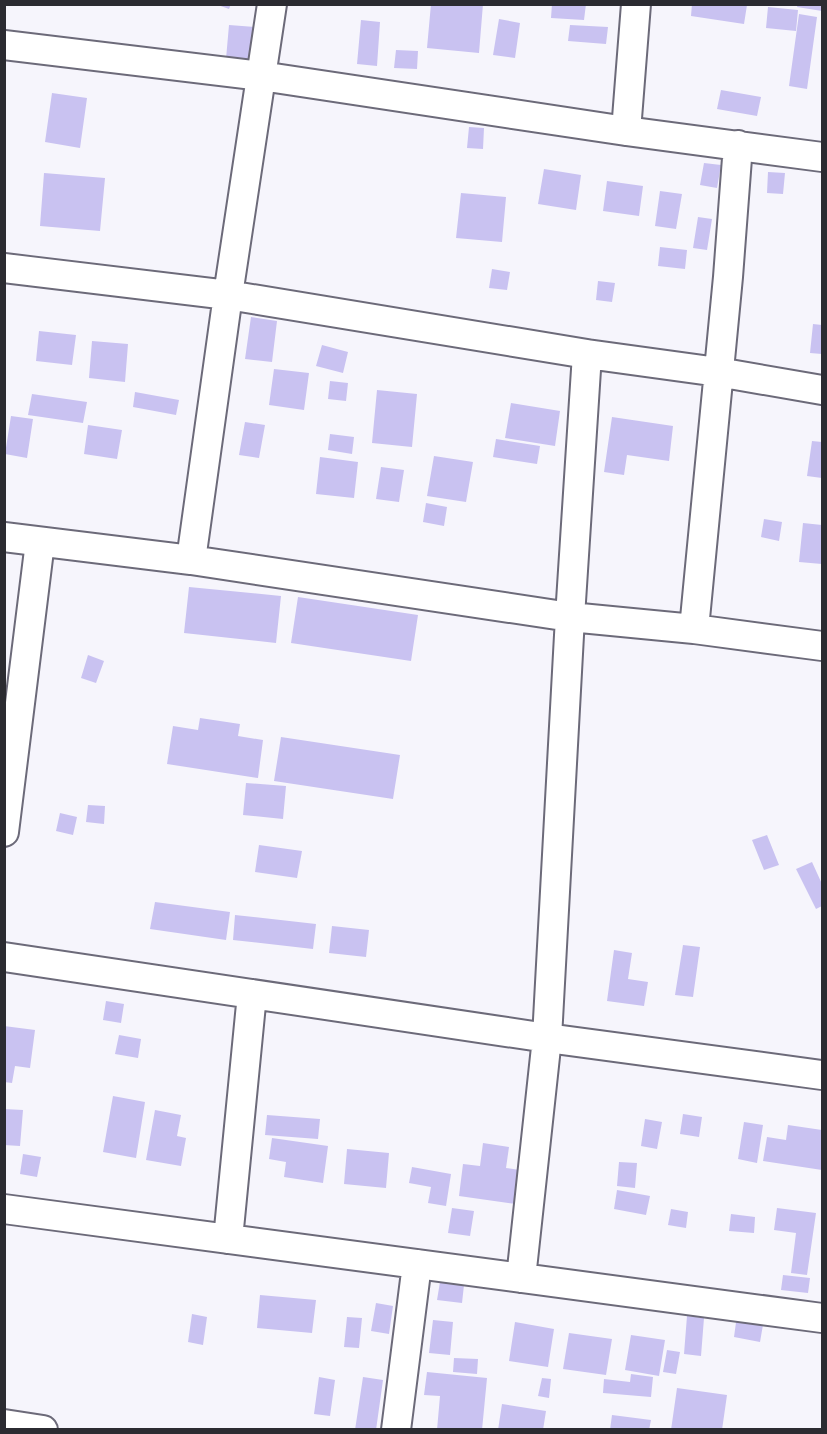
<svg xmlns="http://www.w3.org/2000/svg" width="827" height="1434" viewBox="0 0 827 1434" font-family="'Golos Text',sans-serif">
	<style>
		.building { fill: #c9c2f1 }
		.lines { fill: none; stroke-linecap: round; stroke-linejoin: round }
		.street-casing { stroke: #6c6a79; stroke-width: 32 }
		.street { stroke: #fff; stroke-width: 28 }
	</style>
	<rect width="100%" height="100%" fill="#f6f5fc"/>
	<path class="building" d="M215,4H231L229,9Z
		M431,4H483L479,53L427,48Z
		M552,4H586L584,20L551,18Z
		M692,4H722L734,6V5H747L744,24L691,16Z
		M798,4H822V11L797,7Z
		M768,7L798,10L796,31L766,28Z
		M799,14L817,17L807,89L789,86Z
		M499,19L520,23L515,58L493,55Z
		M361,20L380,22L377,66L357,64Z
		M229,25L255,27L252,61L226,59Z
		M570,25L608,27L606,44L568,41Z
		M396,50L418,51L417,69L394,68Z
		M721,90L761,97L757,116L717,109Z
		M52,93L87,98L80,148L45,142Z
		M469,127L484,128L483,149L467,148Z
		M704,163L721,165L717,188L700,185Z
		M544,169L581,175L576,210L538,204Z
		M768,172L785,173L783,194L767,193Z
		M44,173L105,178L100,231L40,226Z
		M607,181L643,186L639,216L603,211Z
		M660,191L682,194L676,229L655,226Z
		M461,193L506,197L502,242L456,238Z
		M698,217L712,219L707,250L693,248Z
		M660,247L687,250L685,269L658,266Z
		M492,269L510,272L507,290L489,288Z
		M598,281L615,283L612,302L596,300Z
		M251,317L277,321L272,362L245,359Z
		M813,324L822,325V354L810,353Z
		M39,331L76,335L72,365L36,361Z
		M92,341L128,344L125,382L89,378Z
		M322,345L348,352L343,373L316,366Z
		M274,369L309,373L304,410L269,405Z
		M330,381L348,383L346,401L328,399Z
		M377,390L417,394L412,447L372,443Z
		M135,392L179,400L176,415L133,407Z
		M32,394L87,402L83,423L28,415Z
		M511,403L560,411L555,446L505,438Z
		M11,416L33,419L27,458L5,454Z
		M612,417L673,426L669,461L627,455L624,475L604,472Z
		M245,422L265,425L259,458L239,455Z
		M88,425L122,430L117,459L84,454Z
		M330,434L354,437L352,454L328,450Z
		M496,439L540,446L537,464L493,457Z
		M812,441L822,442V478L807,476Z
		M434,456L473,462L466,502L427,496Z
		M320,457L358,462L354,498L316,494Z
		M381,467L404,470L399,502L376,499Z
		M426,503L447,507L444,526L423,522Z
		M764,519L782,522L779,541L761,537Z
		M803,523L822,525V564L799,562Z
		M189,587L281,596L276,643L184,633Z
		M298,597L418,615L411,661L291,643Z
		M88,655L104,661L96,683L81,678Z
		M200,718L240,724L238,736L263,740L258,778L167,764L173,726L198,730Z
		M281,737L400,755L393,799L274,781Z
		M246,783L286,786L283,819L243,815Z
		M88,805L105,806L104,824L86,822Z
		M60,813L77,817L73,835L56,831Z
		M767,835L779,865L764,870L752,840Z
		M259,845L302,851L297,878L255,872Z
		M812,862L822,884V906L816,909L796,869Z
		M155,902L230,912L226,940L150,929Z
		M235,915L316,924L313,949L233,940Z
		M332,926L369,930L366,957L329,953Z
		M683,945L700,947L693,997L675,995Z
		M614,950L632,953L628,979L648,982L644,1006L607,1001Z
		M106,1001L124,1004L121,1023L103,1020Z
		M4,1026L35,1030L30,1068L15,1066L12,1083L4,1082Z
		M119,1035L141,1039L138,1058L115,1054Z
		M113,1096L145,1102L136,1158L103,1152Z
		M4,1109L23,1110L20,1146L4,1145Z
		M155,1110L181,1115L177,1136L186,1138L181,1166L146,1160Z
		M683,1114L702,1117L699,1137L680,1134Z
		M267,1115L320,1119L318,1139L265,1135Z
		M645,1119L662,1122L657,1149L641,1146Z
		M744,1122L763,1125L757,1163L738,1159Z
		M788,1125L822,1130V1170L763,1161L767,1137L786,1140Z
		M272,1138L328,1146L323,1183L284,1177L286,1162L269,1159Z
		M483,1143L509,1147L506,1168L520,1170L516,1204L459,1196L463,1164L480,1166Z
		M347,1149L389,1153L386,1188L344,1184Z
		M23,1154L41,1157L37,1177L20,1174Z
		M619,1162L637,1163L635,1188L617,1186Z
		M412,1167L451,1174L446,1206L428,1203L431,1187L409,1183Z
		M617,1190L650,1196L646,1215L614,1209Z
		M452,1208L474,1211L470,1236L448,1233Z
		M777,1208L816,1213L807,1275L791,1273L796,1233L774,1230Z
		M671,1209L688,1212L686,1228L668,1225Z
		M731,1214L755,1217L754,1233L729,1231Z
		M783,1275L810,1278L808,1293L781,1290Z
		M440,1282L464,1285L462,1303L437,1300Z
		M260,1295L316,1300L312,1333L257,1328Z
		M376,1303L393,1306L389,1334L371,1331Z
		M192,1314L207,1317L203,1345L188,1342Z
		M737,1315L764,1319L760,1342L734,1337Z
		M687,1316L704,1318L701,1356L684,1354Z
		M347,1317L362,1318L359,1348L344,1347Z
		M433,1320L453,1322L450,1355L429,1353Z
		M515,1322L554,1329L548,1367L509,1361Z
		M569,1333L612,1339L606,1375L563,1369Z
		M631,1335L665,1340L659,1376L625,1370Z
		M667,1350L680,1352L676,1374L663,1372Z
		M454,1358L478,1359L477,1374L453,1372Z
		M427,1372L487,1378L482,1430H437L440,1396L424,1395Z
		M631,1374L653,1377L651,1397L603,1393L604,1379L630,1382Z
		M319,1377L335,1380L330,1416L314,1414Z
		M363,1377L383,1380L376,1430H355Z
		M542,1378L551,1379L549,1398L538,1396Z
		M677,1388L727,1395L722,1430H671Z
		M502,1404L546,1411L543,1430H498Z
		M612,1415L651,1420L649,1430H610Z"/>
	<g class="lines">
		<defs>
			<path id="street" d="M4,45L261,76L626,131L822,157
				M626,131L636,4
				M4,268L228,295L587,354L718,372L822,390
				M4,537L191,560L570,617L694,629L822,646
				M191,560L228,295L272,4
				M694,629L728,277L738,145
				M4,832L40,542
				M4,957L547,1038L822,1075
				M4,1209L822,1318
				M228,1239L252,994
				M521,1278L547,1038L570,617L587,354
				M4,1424L43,1430
				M396,1430L417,1264"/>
		</defs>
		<use href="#street" class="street-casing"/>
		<use href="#street" class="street"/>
	</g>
	<rect width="827" height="1434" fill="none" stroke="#2b2b31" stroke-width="12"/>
</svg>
